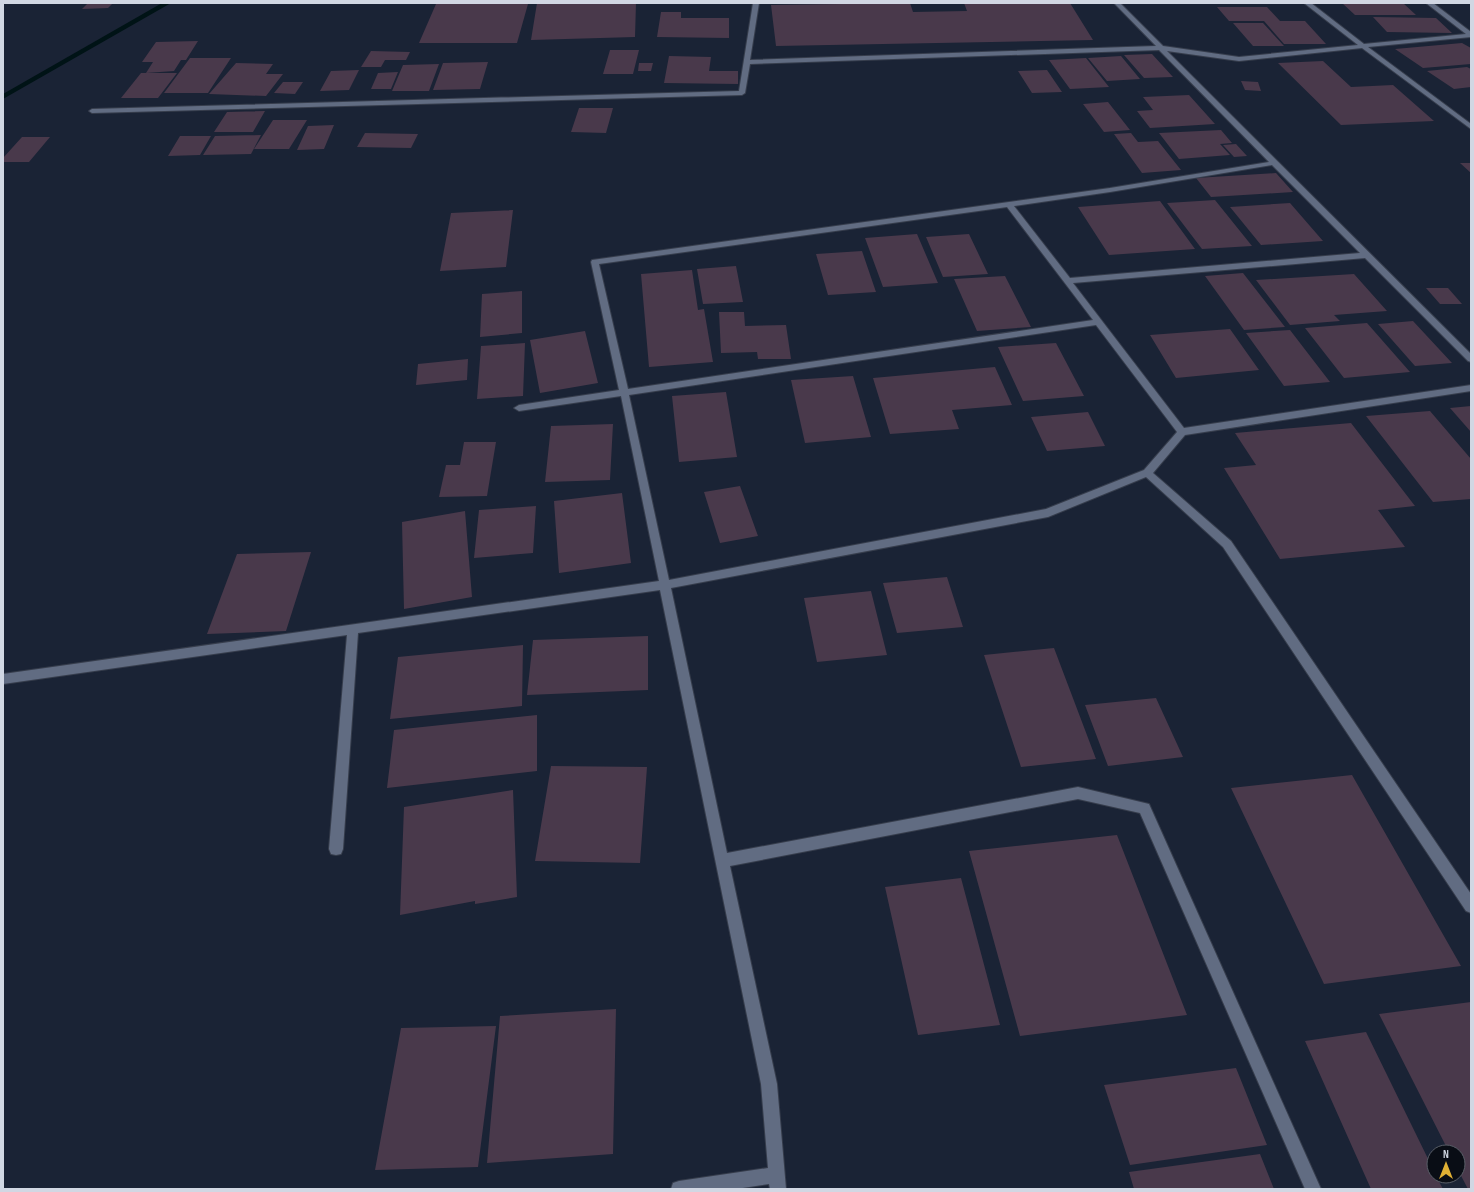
<svg xmlns="http://www.w3.org/2000/svg" width="1474" height="1192" viewBox="0 0 1474 1192" font-family="'Sofia Sans Condensed',sans-serif">
	<style>
		.lines { fill: none; stroke-linecap: round; stroke-linejoin: round }
		.stream { fill: #001316; fill-rule: evenodd }
		.building { fill: #49394b }
		.minor-casing { stroke: #363d4c; stroke-width: 2 }
		.minor { fill: #616c82; fill-rule: evenodd }
	</style>
	<rect width="100%" height="100%" fill="#1a2335"/>
	<g class="lines">
		<path class="stream" d="M162,3H171L3,99V94Z"/>
	</g>
	<path class="building" d="M88,3H113L108,8L82,9Z
		M537,3H636L635,37L531,40Z
		M910,3L913,12L967,11L964,3H1070L1093,40L776,46L771,5Z
		M1342,3H1403L1416,15H1355Z
		M436,4H528L517,43H419Z
		M1217,7H1267L1280,21H1305L1326,44H1284L1264,21H1229Z
		M661,12H681V18H729V38L657,37Z
		M1373,17L1436,18L1452,33L1387,32Z
		M1233,23H1263L1284,46H1253Z
		M198,41L186,60H181L174,71L146,73L153,62H142L156,42Z
		M1462,43L1471,48V64L1423,68L1395,49Z
		M610,50H639L633,74H603Z
		M371,51L410,52L406,60H385L381,67H361Z
		M1152,54L1173,77L1144,78L1124,55Z
		M669,56L711,57L709,71H738V84L664,83Z
		M1121,56L1140,79L1107,81L1088,58Z
		M190,58H231L208,93H164Z
		M1086,58L1109,87L1070,89L1049,60Z
		M1323,61L1351,87L1393,85L1434,121L1341,125L1278,63Z
		M488,62L480,89L433,90L443,63Z
		M236,63L273,64L266,74H283L266,96L209,94Z
		M639,63H653L651,71H638Z
		M439,64L429,91H392L403,65Z
		M1467,67L1471,69V87L1454,89L1427,71Z
		M359,70L349,90L320,91L331,71Z
		M1047,70L1062,92L1032,93L1018,71Z
		M398,72L391,89H371L378,73Z
		M141,73H177L158,98H121Z
		M1241,81L1258,82L1261,91L1245,90Z
		M283,82H303L295,94L274,93Z
		M1189,95L1215,124L1150,128L1137,111L1153,110L1143,97Z
		M1108,102L1130,130L1104,132L1083,104Z
		M579,108H613L606,133L571,132Z
		M265,111L253,132H214L227,112Z
		M273,120H307L289,149H254Z
		M334,125L324,149L297,150L308,126Z
		M1221,130L1232,143L1220,144L1230,155L1179,159L1159,133Z
		M365,133L418,134L411,148L357,147Z
		M1131,133L1138,142L1158,141L1181,170L1142,173L1114,134Z
		M261,135L251,154L203,155L215,136Z
		M180,136H211L200,155L168,156Z
		M22,137H50L29,162H3V158Z
		M1236,144L1247,156L1234,157L1223,145Z
		M1460,163H1471V173Z
		M1276,173L1293,192L1211,197L1196,178Z
		M1215,200L1252,246L1202,249L1167,203Z
		M1160,201L1195,249L1109,255L1078,207Z
		M1290,203L1323,241L1261,245L1230,207Z
		M513,210L506,267L440,271L451,213Z
		M917,234L938,283L883,287L865,238Z
		M969,234L988,274L943,277L926,237Z
		M862,251L876,292L828,295L816,254Z
		M736,266L743,302L703,304L697,269Z
		M692,270L698,310L704,309L713,362L649,367L641,274Z
		M1243,273L1285,327L1244,330L1205,276Z
		M1354,274L1387,311L1334,315L1340,321L1290,325L1256,280Z
		M1005,276L1031,327L977,331L954,279Z
		M1426,288H1448L1462,304H1440Z
		M522,291V333L480,337L482,294Z
		M719,312H744L745,326L786,325L791,359H758L757,352L721,353Z
		M1413,321L1452,363L1415,366L1378,324Z
		M1367,323L1410,372L1344,378L1305,328Z
		M1230,329L1259,370L1176,378L1150,335Z
		M1290,330L1330,382L1284,386L1246,333Z
		M585,331L598,383L540,393L530,340Z
		M525,343L523,396L477,399L481,346Z
		M1056,343L1084,396L1023,401L998,347Z
		M468,359L467,380L416,385L418,364Z
		M995,367L1012,405L952,410L959,429L890,434L873,378Z
		M853,376L871,437L805,443L791,380Z
		M726,392L737,457L679,462L672,396Z
		M1471,406V432L1450,408Z
		M1430,411L1471,459V499L1433,502L1366,416Z
		M1088,412L1105,446L1047,451L1031,417Z
		M1351,423L1415,506L1378,510L1405,547L1280,559L1224,468L1256,465L1235,433Z
		M613,424L610,480L545,482L551,426Z
		M464,442H496L487,496L439,497L446,465H460Z
		M740,486L758,536L720,543L704,492Z
		M622,493L631,563L559,573L554,501Z
		M536,506L533,553L474,558L479,510Z
		M465,511L472,597L404,609L402,522Z
		M311,552L286,631L207,634L237,554Z
		M947,577L963,627L897,633L883,583Z
		M871,591L887,655L817,662L804,598Z
		M648,636V690L527,695L533,640Z
		M523,645L522,706L390,719L398,657Z
		M1054,648L1096,759L1021,767L984,655Z
		M1156,698L1183,757L1108,766L1085,705Z
		M537,715V771L387,788L394,730Z
		M551,766L647,767L640,863L535,861Z
		M1352,775L1461,966L1324,984L1231,788Z
		M513,790L517,897L475,904V901L400,915L404,807Z
		M1117,835L1187,1015L1020,1036L969,851Z
		M961,878L1000,1025L918,1035L885,887Z
		M1471,1002V1189H1468L1458,1170V1152H1449L1379,1014Z
		M616,1009L613,1154L487,1163L500,1016Z
		M496,1026L478,1167L375,1170L401,1028Z
		M1366,1032L1434,1171V1176H1436L1443,1189H1371L1305,1041Z
		M1236,1068L1267,1145L1130,1165L1104,1085Z
		M1260,1154L1274,1189H1134L1129,1172Z"/>
	<g class="lines">
		<defs>
			<path id="minor" d="M753,3H759L750,60L1156,46L1114,3H1120L1163,46L1239,57L1358,45L1304,3H1311L1364,44L1466,34L1426,3H1433L1471,32V37L1368,47L1471,124V129L1362,48L1239,61L1167,51L1471,354V362L1468,361L1365,258L1073,283L1184,428L1471,385V391L1185,435L1153,473L1231,541L1471,894V913L1466,911L1223,547L1146,477L1048,517L671,588L727,853L1078,787L1149,804L1321,1189H1305L1140,813L1078,799L730,866L777,1084L786,1189H770L769,1184L736,1189H671L673,1183L679,1181L768,1168L761,1084L660,590L358,633L343,849L341,854L336,855L331,854L329,849L347,635L3,684V674L659,581L621,396L519,411L514,408L519,405L619,390L591,262L592,260L1110,188L1269,162L1159,50L750,64L745,93L742,95L92,113L89,111L92,109L739,91ZM1272,165L1360,253L1070,278L1014,206L1110,192ZM1007,207L1093,320L628,389L599,264ZM1096,325L1177,432L1144,470L1046,509L669,580L629,395Z"/>
		</defs>
		<use href="#minor" class="minor-casing"/>
		<use href="#minor" class="minor"/>
	</g>
	<rect width="1474" height="1192" fill="none" stroke="#d1d7e3" stroke-width="8"/>
	<g transform="translate(1446 1164)"><circle r="19" fill="#090d15" stroke="#595e67"/>
	<path d="M0-3L7 15L0 10L-7 15Z" fill="#e0b034"/>
	<text y="-6" font-size="11" font-weight="bold" text-anchor="middle" fill="#d1d7e3">N</text>
	</g>
</svg>
